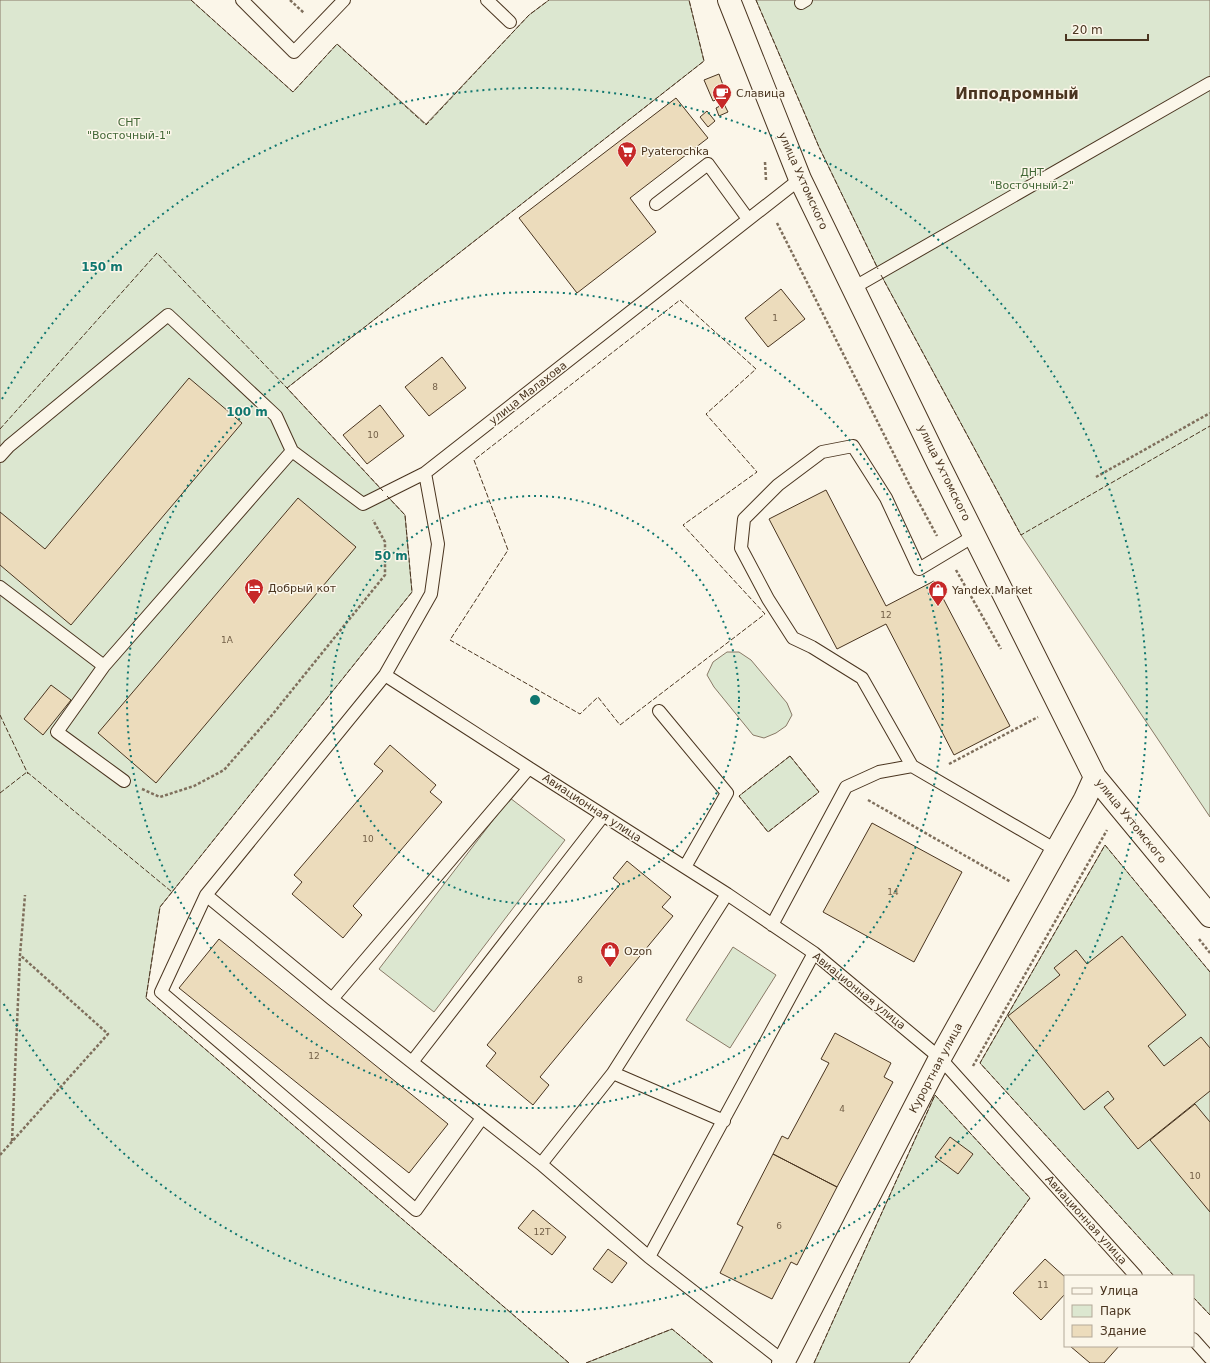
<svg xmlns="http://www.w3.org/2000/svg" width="1210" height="1363" viewBox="0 0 1210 1363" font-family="'DejaVu Sans',sans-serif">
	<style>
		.green { fill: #dce7d0; stroke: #887966 }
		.building { fill: #ecdcbc; stroke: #4a3520 }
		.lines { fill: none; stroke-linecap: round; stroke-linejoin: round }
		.lane-casing { stroke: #4a3520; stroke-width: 14 }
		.street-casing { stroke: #4a3520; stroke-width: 24 }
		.path { stroke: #7f6f5c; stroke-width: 2.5; stroke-dasharray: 3 2; stroke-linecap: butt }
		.lane { stroke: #fbf6e9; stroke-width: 12 }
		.street { stroke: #fbf6e9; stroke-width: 22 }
		.fence { stroke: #4a3520; stroke-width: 1; stroke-dasharray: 5 2; stroke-linecap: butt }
		.ring { fill: none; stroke: #0f766e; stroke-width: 2; stroke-dasharray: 2 4 }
		.labels { text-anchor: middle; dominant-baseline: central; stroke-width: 3; stroke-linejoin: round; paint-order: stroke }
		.number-label { font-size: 9px; fill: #725f47 }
		.poi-label { font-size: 11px; fill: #4a3520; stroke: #fbf6e9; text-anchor: start }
		.park-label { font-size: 11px; fill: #436837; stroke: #fbf6e9 }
		.street-label { font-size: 11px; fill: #4a3520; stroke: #fbf6e9 }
		.district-label { font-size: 15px; font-weight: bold; fill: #4a3520; stroke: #fbf6e9 }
		.centre { fill: #0f766e; stroke: #fbf6e9; stroke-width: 2 }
		.ring-label { font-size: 12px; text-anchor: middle; font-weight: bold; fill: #0f766e; stroke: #fbf6e9; stroke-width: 3; stroke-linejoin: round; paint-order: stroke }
	</style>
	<rect width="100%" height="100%" fill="#fbf6e9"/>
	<path class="green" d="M0,0H191L293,92L337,44L426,124L529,15L549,0H689L704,61L287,388L405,515L412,592L160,907L146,998L569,1363H0Z
		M756,0H1210V817L1021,535L880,273L819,147Z
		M727,652H739L751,660L787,703L792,715L786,726L776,733L764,738L753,735L714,687L707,675L713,662Z
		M790,756L819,792L768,832L739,796Z
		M510,798L565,840L434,1012L379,969Z
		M1105,845L1210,972V1315L1193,1297V1276H1174L980,1063Z
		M733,947L776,975L730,1048L686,1020Z
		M935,1095L1030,1198L909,1363H814Z
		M672,1329L713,1363H586Z"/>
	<path class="building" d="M719,74L727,96L713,101L704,80Z
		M676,98L708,138L630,198L656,232L577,293L519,218Z
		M724,104L728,112L719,116L716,108Z
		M707,111L715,121L708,127L700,117Z
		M781,289L805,319L768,347L745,318Z
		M442,357L466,388L429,416L405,387Z
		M189,378L242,423L71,625L0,565V512L45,549Z
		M380,405L404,436L367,464L343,435Z
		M826,490L886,606L934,581L1010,726L954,755L886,624L837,649L769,519Z
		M298,498L356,547L156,783L98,733Z
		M51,685L71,700L43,735L24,719Z
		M390,745L436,785L430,792L442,802L353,906L362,915L343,938L292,894L302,882L294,875L383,771L374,764Z
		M872,823L962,872L914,962L823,912Z
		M627,861L671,897L662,907L673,916L540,1077L549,1085L533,1105L486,1066L496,1053L487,1045L620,884L613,878Z
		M1122,936L1186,1015L1148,1046L1164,1066L1201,1037L1210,1048V1091L1138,1149L1104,1107L1114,1099L1108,1091L1084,1110L1008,1016L1060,975L1054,968L1076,950L1087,964Z
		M219,939L448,1124L409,1173L179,988Z
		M835,1033L891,1063L884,1077L893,1082L837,1187L773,1154L782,1136L788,1139L829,1063L821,1059Z
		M1195,1104L1210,1122V1212L1150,1140Z
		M950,1137L973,1154L958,1174L935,1157Z
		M773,1154L837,1187L797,1265L791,1262L772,1299L720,1273L743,1227L737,1224Z
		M533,1210L566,1237L552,1255L518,1228Z
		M608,1249L627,1263L612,1283L593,1269Z
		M1045,1259L1065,1277V1294L1041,1320L1013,1293Z
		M1070,1346H1119L1104,1363H1090Z"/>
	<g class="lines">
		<defs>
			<path id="lane" d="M242,0L294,52L344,0
				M487,0L510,22
				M801,3L806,0
				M656,204L708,164L748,219
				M853,288L1210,83
				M0,456L9,446L168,315L276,416L292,451L363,504L425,473
				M0,587L104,666L292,451
				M104,666L57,732L124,781
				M385,675L431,594L438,544L425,473L800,179
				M659,711L727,793L685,867
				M912,766L862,678L812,647L793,638L768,599L741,548L744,519L778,485L822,452L853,446L886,498L919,569L974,536
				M529,768L727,894L814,953L940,1058L1136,1276
				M206,895L332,999L541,1164L649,1257L783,1361
				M772,925L846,787L879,772L912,766L1056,850
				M332,999L529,768L385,675L206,895L161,992L416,1210L482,1118
				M412,1062L603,816
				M613,1073L727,894
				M541,1164L613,1073L724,1121
				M649,1257L814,953
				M1193,1339L1210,1358"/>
			<path id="street" d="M729,0L800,179L939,465L1095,777L1210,916
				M783,1363L940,1058L1085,799L1095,777"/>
		</defs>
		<use href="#lane" class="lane-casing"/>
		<use href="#street" class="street-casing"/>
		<path class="path" d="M290,0L304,13
			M765,162L766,180
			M777,223L910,486L937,536
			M1096,477L1210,413
			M956,570L1001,649
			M949,764L1038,717
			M142,789L160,797L194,786L224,770L272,715L385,575V542L373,520
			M868,800L1011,882
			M1199,939L1210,953
			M973,1066L1107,830
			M12,1141L20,955L25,895
			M0,1155L108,1034L20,955"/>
		<use href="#lane" class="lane"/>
		<use href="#street" class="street"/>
		<path class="fence" d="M191,0L293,92L337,44L426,125L529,15L549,0
			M756,0L819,147L878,269
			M881,275L1021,535L1210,426
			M680,300L756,369L706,414L757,472L683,525L765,614L620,725L598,697L580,714L450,640L508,550L474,460Z
			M286,387L287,388L704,61L689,0
			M0,429L157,253L287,388L383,491
			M0,715L27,772L172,892L412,592L405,515L387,496
			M790,756L819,792L768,832L739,796Z
			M0,793L27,772L28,774
			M172,892L160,907L146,998L569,1363
			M1174,1276L980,1063L1105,845L1210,972
			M1193,1297L1210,1315
			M586,1363L672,1329L713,1363
			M814,1363L935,1095L1030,1198L909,1363"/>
	</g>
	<g class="ring">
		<circle cx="535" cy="700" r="204"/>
		<circle cx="535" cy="700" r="408"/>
		<path d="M2 399A612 612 0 1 1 2 1001"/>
	</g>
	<defs>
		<symbol id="cafe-pin" viewBox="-11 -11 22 30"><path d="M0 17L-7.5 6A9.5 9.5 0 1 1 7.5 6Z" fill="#c62828" stroke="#fbf6e9"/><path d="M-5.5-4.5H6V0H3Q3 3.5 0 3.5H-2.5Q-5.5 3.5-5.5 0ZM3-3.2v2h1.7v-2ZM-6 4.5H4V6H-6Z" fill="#fff"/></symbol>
		<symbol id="supermarket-pin" viewBox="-11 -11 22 30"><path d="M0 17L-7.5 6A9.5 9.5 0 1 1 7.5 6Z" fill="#c62828" stroke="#fbf6e9"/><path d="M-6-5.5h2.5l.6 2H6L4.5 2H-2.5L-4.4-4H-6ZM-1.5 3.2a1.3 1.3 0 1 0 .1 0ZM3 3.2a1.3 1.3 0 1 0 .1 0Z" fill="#fff"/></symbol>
		<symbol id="hotel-pin" viewBox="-11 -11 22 30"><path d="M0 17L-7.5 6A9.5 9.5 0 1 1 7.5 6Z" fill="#c62828" stroke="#fbf6e9"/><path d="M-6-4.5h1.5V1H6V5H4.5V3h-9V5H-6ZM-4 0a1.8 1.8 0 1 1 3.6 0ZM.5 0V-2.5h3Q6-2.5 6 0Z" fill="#fff"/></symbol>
		<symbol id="shop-pin" viewBox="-11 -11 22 30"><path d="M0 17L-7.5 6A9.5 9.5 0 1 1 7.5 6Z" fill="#c62828" stroke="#fbf6e9"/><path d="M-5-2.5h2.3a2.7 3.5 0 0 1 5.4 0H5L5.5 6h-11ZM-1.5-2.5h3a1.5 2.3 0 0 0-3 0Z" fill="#fff"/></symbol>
	</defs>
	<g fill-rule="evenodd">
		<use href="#cafe-pin" x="711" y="82" width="22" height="30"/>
		<use href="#supermarket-pin" x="616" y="140" width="22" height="30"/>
		<use href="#hotel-pin" x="243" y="577" width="22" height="30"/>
		<use href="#shop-pin" x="927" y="579" width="22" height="30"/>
		<use href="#shop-pin" x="599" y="940" width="22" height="30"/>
	</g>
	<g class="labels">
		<g class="number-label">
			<text x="775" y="318">1</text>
			<text x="435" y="387">8</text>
			<text x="373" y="435">10</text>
			<text x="886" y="615">12</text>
			<text x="227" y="640">1А</text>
			<text x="368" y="839">10</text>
			<text x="893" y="892">14</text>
			<text x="580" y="980">8</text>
			<text x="314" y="1056">12</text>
			<text x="842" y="1109">4</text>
			<text x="1195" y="1176">10</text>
			<text x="779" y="1226">6</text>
			<text x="542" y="1232">12Т</text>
			<text x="1043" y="1285">11</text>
		</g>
		<g class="poi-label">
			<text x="736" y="93">Славица</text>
			<text x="641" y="151">Pyaterochka</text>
			<text x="268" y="588">Добрый кот</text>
			<text x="952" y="590">Yandex.Market</text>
			<text x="624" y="951">Ozon</text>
		</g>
		<g class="park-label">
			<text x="129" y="122">СНТ<tspan x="129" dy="13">"Восточный-1"</tspan></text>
			<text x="1032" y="172">ДНТ<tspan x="1032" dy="13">"Восточный-2"</tspan></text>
		</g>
		<g class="street-label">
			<text transform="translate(803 181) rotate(66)">улица Ухтомского</text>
			<text transform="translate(528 393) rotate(-38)">улица Малахова</text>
			<text transform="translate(944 473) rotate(64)">улица Ухтомского</text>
			<text transform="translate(592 808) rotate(33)">Авиационная улица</text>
			<text transform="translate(1131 821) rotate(51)">улица Ухтомского</text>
			<text transform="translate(859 991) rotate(39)">Авиационная улица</text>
			<text transform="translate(936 1068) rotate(-62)">Курортная улица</text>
			<text transform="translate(1086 1220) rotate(48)">Авиационная улица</text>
		</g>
		<g class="district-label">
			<text x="1017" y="94">Ипподромный</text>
		</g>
	</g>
	<circle cx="535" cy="700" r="6" class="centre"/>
	<g class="ring-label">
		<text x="102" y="271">150 m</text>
		<text x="247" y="416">100 m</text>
		<text x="391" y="560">50 m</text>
	</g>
	<rect x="1064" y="1275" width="130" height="72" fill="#fbf6e9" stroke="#b4a999"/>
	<rect x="1072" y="1288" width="20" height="6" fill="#fbf6e9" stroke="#b4a999"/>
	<text x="1100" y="1295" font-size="12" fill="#4a3520">Улица</text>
	<rect x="1072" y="1305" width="20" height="12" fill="#dce7d0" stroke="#b4a999"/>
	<text x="1100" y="1315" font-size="12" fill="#4a3520">Парк</text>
	<rect x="1072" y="1325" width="20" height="12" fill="#ecdcbc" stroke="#b4a999"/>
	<text x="1100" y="1335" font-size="12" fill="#4a3520">Здание</text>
	<path d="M1066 34v6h82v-6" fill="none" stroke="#4a3520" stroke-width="2"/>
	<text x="1072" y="34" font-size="12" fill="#4a3520" stroke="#fbf6e9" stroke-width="3" paint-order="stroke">20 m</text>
</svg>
